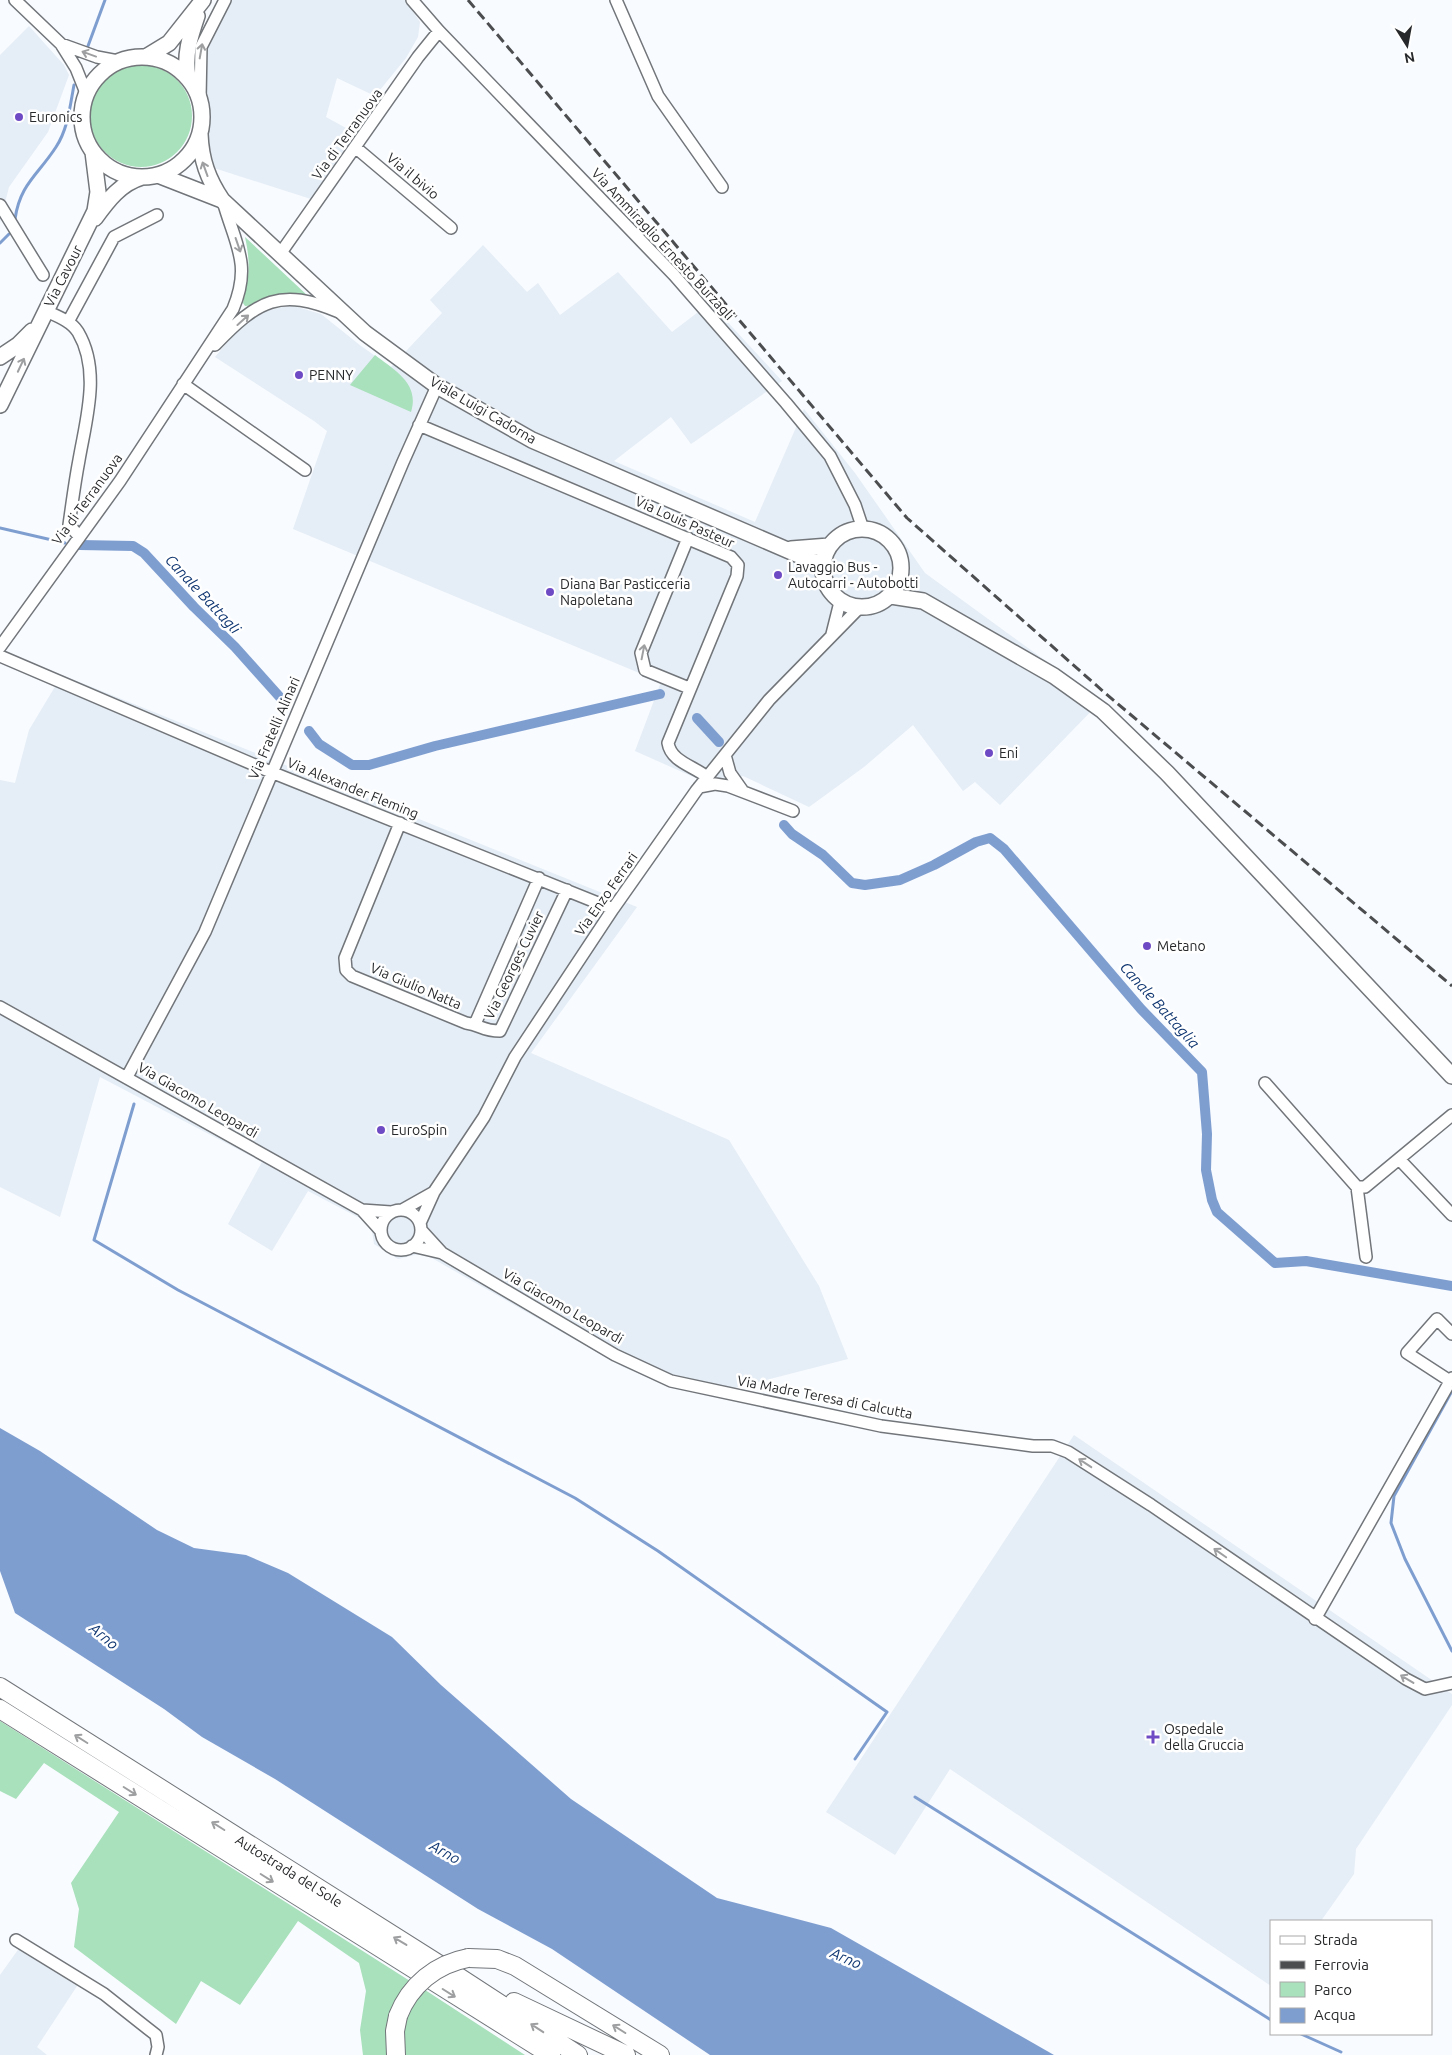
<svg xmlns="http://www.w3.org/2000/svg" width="1452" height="2055" viewBox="0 0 1452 2055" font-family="Ubuntu,sans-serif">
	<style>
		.built { fill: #e5edf6 }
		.green { fill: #a8e1bb }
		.water { fill: #7f9ed0 }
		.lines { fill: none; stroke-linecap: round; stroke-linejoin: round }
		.stream { stroke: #7f9ed0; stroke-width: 3 }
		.canal { stroke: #7f9ed0; stroke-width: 10 }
		.minor-casing { stroke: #72767a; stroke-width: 14 }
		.major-casing { stroke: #72767a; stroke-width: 18 }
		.highway-casing { stroke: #72767a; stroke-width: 20 }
		.minor { stroke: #fff; stroke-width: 11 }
		.major { stroke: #fff; stroke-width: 15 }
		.highway { stroke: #fff; stroke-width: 18 }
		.rail { stroke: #4b4d4f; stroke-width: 3; stroke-dasharray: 10 5; stroke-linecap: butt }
		.highway-bridge-casing { stroke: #72767a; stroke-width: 20; stroke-linecap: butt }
		.highway-bridge { stroke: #fff; stroke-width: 18 }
		.oneway { stroke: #9e9fa0 }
		.poi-dot { fill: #6e4bc4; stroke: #fff; stroke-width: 2 }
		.labels { text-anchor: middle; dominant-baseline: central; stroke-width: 5; stroke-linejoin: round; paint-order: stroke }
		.poi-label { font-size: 14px; fill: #28292b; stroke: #fff; text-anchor: start }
		.street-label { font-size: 14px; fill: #28292b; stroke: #fff }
		.water-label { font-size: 15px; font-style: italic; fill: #0f3671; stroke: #fff }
	</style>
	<rect width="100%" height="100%" fill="#f8fbff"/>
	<path class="built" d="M217,0H405L420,22L418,37L406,58L375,96L337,78L326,117L355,133L311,199L214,168L207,150L205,106L195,64L197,40Z
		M29,26L64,65L69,75L48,132L9,187L0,223V55Z
		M483,245L527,292L538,283L560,315L618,272L672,332L710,303L782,381L691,444L671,417L614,461L755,522L804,409L855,473L925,573L1101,701L1000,805L975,782L963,791L913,725L864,767L809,807L743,776L716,787L635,751L661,682L293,529L327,431L314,421L215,357L240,327L262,312L290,305L321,314L361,346L391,367L442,313L430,300Z
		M62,675L637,907L531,1053L729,1140L819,1286L848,1359L707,1395L671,1387L623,1367L423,1253L398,1259L374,1244L371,1224L308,1191L272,1251L228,1224L262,1162L100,1077L60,1217L0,1187V780L15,783L29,730Z
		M1074,1435L1452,1694V1705L1356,1849L1354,1874L1321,1921H1271V1986L950,1769L895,1855L826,1812Z
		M20,1947L79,1983L37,2047L47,2055H0V1975Z"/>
	<path class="green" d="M90 116a51 51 0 1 1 102 0a51 51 0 1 1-102 0Z
		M245,237L308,296C294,294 280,293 267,298C259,301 254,306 245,306L243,303C249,277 251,264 245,237Z
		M375,355C394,370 420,383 411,412L350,385Z
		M0,1721L410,1981C390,2007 390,2023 389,2055H363L360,2030L366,1991L359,1963L298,1921L240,2005L201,1981L176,2024L74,1947L79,1909L71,1883L119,1812L44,1763L16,1799L0,1791Z
		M422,1988L525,2055H402L403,2024Z"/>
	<path class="water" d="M0,1428L40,1451L157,1530L194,1548L246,1555L288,1573L392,1637L441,1685L571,1799L717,1898L831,1928L1054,2055H710L552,1949L478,1909L275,1779L202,1737L164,1709L15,1613L0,1571Z"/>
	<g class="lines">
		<path class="stream" d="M88,46L105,0
			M15,219C20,184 38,175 56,147C68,129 70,106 74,85
			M0,243L9,234
			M0,528L65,543
			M134,1104L94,1240L178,1290L575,1498L658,1551L887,1712L855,1759
			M1452,1391L1394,1496L1391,1523L1405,1559L1452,1651
			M915,1797L1271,2020
			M1301,2034L1341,2052"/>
		<path class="canal" d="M80,545L133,546L144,553L194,607L235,647L286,704
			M697,718L719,742
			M309,731L319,744L352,765H369L435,746L660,694
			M784,825L792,834L823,855L852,883L865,885L900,880L934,865L976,842L990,838L1004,849L1141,1009L1202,1072L1207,1134L1206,1170L1212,1200L1217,1212L1275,1263L1306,1261L1452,1286"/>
		<defs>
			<path id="minor" d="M15,0L61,44L76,68L86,93
				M412,0L439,31L674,275L786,403L830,456L855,505L863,529
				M616,0L658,96L722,187
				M61,44L97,57L118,61
				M200,99L201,47L225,0
				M355,147L451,228
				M0,205L43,275
				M280,254L418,57L439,31
				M46,311C57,316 71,321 78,332C101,371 86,419 79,460C75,481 72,503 69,525L79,536
				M68,322L114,237L157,215
				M215,345C258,300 280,287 339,312
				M183,384L305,470
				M419,425L731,557L738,565L737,576L668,743C671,762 694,766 707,777
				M688,538L641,653L645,670L689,688
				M832,634L840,602
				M0,647L120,481L233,309C252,264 235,244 223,201
				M0,656L271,772L613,909
				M725,755L730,773L742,790
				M699,787L715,784L728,786L793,811
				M400,823L345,958L346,970L352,976L466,1023C481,1025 482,1031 500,1031L567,890
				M0,1007L362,1210L381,1231
				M475,1024L539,878
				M127,1077L205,932L403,462L437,386
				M1265,1083L1357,1187L1366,1257
				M1399,1159L1452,1215
				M1357,1187H1365L1452,1115
				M362,1210L391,1212
				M402,1210L434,1192
				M381 1230a20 20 0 1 1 40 0a20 20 0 1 1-40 0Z
				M420,1223L434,1192L484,1117L515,1057L613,909L696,791L769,700L859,608
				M421,1230L442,1253L615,1355L671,1381L881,1426L1033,1446H1052L1068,1452L1151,1505L1406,1679L1425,1689L1452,1683
				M412,1246L442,1253
				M1450,1381L1407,1353L1437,1319L1452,1334
				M1315,1619L1452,1378
				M16,1940L104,1994L147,2028L156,2035L158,2047L156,2055"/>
			<path id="major" d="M82 117a60 60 0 1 1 120 0a60 60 0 1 1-120 0Z
				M146,57L169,43L203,0
				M188,77C184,55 190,37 197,16
				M200,134C201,160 208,179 222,200L365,333L437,386L532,440L822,565
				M158,175L222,200
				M95,218C108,200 121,183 142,177
				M0,357L18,345L32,331
				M0,405L95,211L98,192L93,152
				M823 568a39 39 0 1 1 78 0a39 39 0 1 1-78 0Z
				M791,549L829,546
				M891,596L923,601L1054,676L1103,711L1167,773L1452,1076"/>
			<path id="highway" d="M0,1687L451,1972L578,2055
				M0,1709L551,2055
				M468,1958L497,1959L515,1966L660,2055
				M514,2002L626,2055
				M396,2055L395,2031L398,2016"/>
		</defs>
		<use href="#minor" class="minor-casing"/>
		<use href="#major" class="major-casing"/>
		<use href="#highway" class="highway-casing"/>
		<use href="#minor" class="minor"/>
		<use href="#major" class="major"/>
		<use href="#highway" class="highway"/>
		<path class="rail" d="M468,0L907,518L1105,693L1452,986"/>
		<defs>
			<path id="highway-bridge" d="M398,2016C410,1985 436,1964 468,1958"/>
		</defs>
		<use href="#highway-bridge" class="highway-bridge-casing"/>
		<use href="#highway-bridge" class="highway-bridge"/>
	</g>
	<defs><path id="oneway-shaft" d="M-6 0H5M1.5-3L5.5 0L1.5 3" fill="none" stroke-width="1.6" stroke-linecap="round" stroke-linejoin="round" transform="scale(1.25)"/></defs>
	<g class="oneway">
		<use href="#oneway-shaft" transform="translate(201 51) rotate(-80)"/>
		<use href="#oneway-shaft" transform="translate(89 54) rotate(-160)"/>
		<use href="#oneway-shaft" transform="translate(205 169) rotate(-110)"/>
		<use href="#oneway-shaft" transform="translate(238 245) rotate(71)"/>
		<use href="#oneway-shaft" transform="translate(243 320) rotate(-42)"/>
		<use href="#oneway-shaft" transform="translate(21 365) rotate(-65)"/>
		<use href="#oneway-shaft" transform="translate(643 652) rotate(-79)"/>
		<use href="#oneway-shaft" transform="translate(1085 1463) rotate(-147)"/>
		<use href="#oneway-shaft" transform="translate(1220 1553) rotate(-145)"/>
		<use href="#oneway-shaft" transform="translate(1407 1679) rotate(-149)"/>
		<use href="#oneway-shaft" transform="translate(81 1739) rotate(-148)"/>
		<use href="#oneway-shaft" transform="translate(130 1791) rotate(32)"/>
		<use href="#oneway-shaft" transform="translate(218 1826) rotate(-148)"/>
		<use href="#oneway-shaft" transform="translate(267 1878) rotate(32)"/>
		<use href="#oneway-shaft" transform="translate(400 1941) rotate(-149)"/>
		<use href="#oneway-shaft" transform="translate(449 1993) rotate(32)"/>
		<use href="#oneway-shaft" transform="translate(537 2028) rotate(-147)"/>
		<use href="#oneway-shaft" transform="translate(619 2029) rotate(-148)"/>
	</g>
	<g class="poi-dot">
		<circle cx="19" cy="117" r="5"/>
		<circle cx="299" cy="375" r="5"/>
		<circle cx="778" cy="575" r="5"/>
		<circle cx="550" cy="592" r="5"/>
		<circle cx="989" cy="753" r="5"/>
		<circle cx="1147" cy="946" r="5"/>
		<circle cx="381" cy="1130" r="5"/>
		<path d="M1150.5 1729.5h5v5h5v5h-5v5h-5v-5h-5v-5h5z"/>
	</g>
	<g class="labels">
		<g class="poi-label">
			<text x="29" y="117">Euronics</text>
			<text x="309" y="375">PENNY</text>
			<text x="788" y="567">Lavaggio Bus -<tspan x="788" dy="16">Autocarri - Autobotti</tspan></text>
			<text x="560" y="584">Diana Bar Pasticceria<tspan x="560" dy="16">Napoletana</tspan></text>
			<text x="999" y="753">Eni</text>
			<text x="1157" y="946">Metano</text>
			<text x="391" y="1130">EuroSpin</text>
			<text x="1164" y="1729">Ospedale<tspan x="1164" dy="16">della Gruccia</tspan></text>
		</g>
		<g class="street-label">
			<text transform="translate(347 134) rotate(-54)">Via di Terranuova</text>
			<text transform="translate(413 176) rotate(40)">Via il bivio</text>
			<text transform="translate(663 244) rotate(47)">Via Ammiraglio Ernesto Burzagli</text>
			<text transform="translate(63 276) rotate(-63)">Via Cavour</text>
			<text transform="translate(483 410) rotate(30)">Viale Luigi Cadorna</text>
			<text transform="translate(87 499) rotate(-54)">Via di Terranuova</text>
			<text transform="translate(685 522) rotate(24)">Via Louis Pasteur</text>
			<text transform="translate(274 728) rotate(-67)">Via Fratelli Alinari</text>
			<text transform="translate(353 788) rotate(22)">Via Alexander Fleming</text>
			<text transform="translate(606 894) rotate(-55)">Via Enzo Ferrari</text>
			<text transform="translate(514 965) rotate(-64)">Via Georges Cuvier</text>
			<text transform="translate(416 986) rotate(23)">Via Giulio Natta</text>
			<text transform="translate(198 1100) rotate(30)">Via Giacomo Leopardi</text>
			<text transform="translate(563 1306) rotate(30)">Via Giacomo Leopardi</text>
			<text transform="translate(825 1397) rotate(11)">Via Madre Teresa di Calcutta</text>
			<text transform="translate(289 1871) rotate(32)">Autostrada del Sole</text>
		</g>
		<g class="water-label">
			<text transform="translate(203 594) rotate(47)">Canale Battagli</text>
			<text transform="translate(1160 1005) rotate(48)">Canale Battaglia</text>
			<text transform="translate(104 1636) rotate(40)">Arno</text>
			<text transform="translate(445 1852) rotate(29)">Arno</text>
			<text transform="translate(846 1958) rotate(23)">Arno</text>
		</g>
	</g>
	<rect x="1270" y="1920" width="162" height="115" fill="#ffffff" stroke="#a9a9aa"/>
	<rect x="1280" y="1936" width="25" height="8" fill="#ffffff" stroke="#a9a9aa"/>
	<text x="1314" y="1945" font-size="15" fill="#28292b">Strada</text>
	<rect x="1280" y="1961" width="25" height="8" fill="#4b4d4f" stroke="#a9a9aa"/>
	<text x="1314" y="1970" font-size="15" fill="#28292b">Ferrovia</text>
	<rect x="1280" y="1982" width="25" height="15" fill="#a8e1bb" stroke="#a9a9aa"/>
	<text x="1314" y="1995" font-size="15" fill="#28292b">Parco</text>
	<rect x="1280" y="2008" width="25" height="15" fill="#7f9ed0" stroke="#a9a9aa"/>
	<text x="1314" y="2020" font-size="15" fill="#28292b">Acqua</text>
	<g transform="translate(1407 45) rotate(169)" stroke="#ffffff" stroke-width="4" paint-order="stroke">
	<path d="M0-4L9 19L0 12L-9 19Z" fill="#28292b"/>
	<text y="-8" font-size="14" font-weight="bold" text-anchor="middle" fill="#28292b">N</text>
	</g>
</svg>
